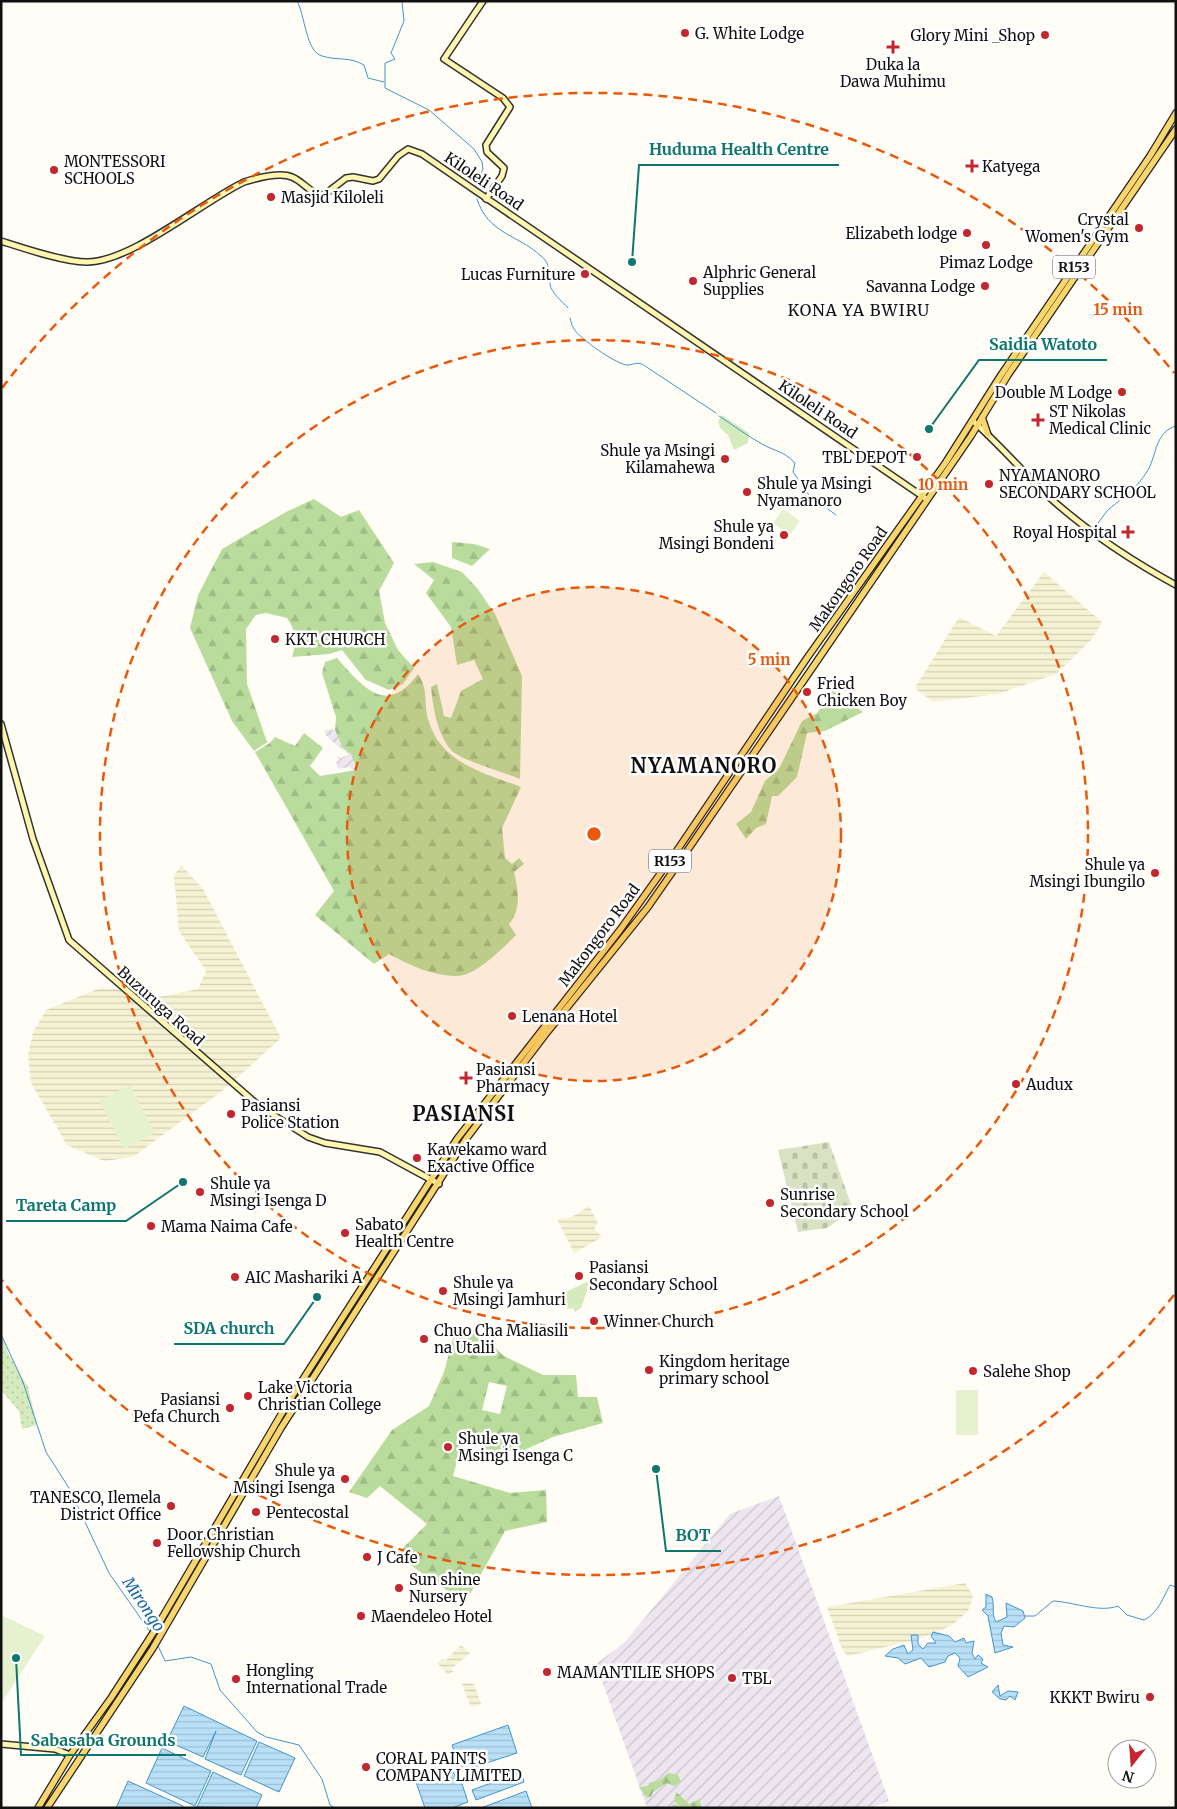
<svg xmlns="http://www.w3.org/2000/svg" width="1177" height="1809" viewBox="0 0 1177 1809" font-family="Merriweather,serif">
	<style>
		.industrial { fill: url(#industrial-furrows) }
		.farmland { fill: url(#farmland-rules) }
		.grass { fill: url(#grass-dots) }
		.forest { fill: url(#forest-firs); fill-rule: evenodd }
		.cemetery { fill: url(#cemetery-stones) }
		.park { fill: #d5ebbd }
		.pitch { fill: #e6f2cf }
		.water { fill: url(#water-rules); stroke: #3f96cf }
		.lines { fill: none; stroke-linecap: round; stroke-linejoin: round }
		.stream { stroke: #3f96cf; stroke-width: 1 }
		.secondary-casing { stroke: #333; stroke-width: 8 }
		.primary-casing { stroke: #222; stroke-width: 8 }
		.secondary { stroke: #fff6b0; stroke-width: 5 }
		.primary { stroke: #f9d66b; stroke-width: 5.5 }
		.ring { fill: none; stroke: #e8590c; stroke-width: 2.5; stroke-dasharray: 9 6 }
		.poi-dot { fill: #c4262e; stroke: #fff; stroke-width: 2 }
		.labels { text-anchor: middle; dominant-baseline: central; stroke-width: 5; stroke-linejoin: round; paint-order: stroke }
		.shield { fill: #fff; stroke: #585858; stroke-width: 1 }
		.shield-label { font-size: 14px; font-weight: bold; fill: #111 }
		.poi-label { font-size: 15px; fill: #111; stroke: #fff; text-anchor: start }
		.street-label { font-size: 15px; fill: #111; stroke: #fff }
		.neighbourhood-label { font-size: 16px; letter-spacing: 1px; fill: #111; stroke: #fff }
		.water-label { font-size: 16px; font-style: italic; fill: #1768a6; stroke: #fff }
		.district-label { font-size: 20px; font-weight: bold; letter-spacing: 1px; fill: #111; stroke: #fff }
		.centre { fill: #e8590c; stroke: #fff; stroke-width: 2.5 }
		.ring-label { font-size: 15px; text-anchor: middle; font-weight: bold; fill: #e8590c; stroke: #fff; stroke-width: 5; stroke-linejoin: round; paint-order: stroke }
		.leader { fill: none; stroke: #0f766e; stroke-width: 2 }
		.callout-dot { fill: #0f766e; stroke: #fff; stroke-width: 2 }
		.callout-label { font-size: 16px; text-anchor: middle; font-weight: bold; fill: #0f766e; stroke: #fff; stroke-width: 5; stroke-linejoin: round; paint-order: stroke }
	</style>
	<defs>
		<pattern id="industrial-furrows" width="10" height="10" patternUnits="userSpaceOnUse" patternTransform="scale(1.25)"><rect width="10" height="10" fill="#eee6ef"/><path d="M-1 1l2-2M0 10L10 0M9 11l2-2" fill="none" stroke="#cbc4cc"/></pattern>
		<pattern id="farmland-rules" width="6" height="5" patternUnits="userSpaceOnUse" patternTransform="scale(1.25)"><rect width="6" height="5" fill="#f6f3d4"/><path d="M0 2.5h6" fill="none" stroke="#d2cfb5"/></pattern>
		<pattern id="grass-dots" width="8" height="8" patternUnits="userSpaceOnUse" patternTransform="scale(1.25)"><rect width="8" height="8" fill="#d5ebbd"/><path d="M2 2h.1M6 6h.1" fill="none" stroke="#b6c8a1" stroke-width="1.8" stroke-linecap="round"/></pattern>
		<pattern id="forest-firs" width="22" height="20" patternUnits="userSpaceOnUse" patternTransform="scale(1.25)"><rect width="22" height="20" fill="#b9dc9c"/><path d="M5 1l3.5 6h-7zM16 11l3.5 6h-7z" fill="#9ebc85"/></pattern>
		<pattern id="cemetery-stones" width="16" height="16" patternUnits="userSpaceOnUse" patternTransform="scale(1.25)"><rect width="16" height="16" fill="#d9e3c4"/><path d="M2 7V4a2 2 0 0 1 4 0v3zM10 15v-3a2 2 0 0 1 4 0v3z" fill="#b9c2a7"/></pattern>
		<pattern id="water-rules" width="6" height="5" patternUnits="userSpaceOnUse" patternTransform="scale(1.25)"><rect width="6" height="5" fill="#b9e0f7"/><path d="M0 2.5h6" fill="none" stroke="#9ebfd3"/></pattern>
	</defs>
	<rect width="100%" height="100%" fill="#fffdf5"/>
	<path class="industrial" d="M327,729L334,730L339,735L351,752L356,771L349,767L338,769L336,761H339L337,756L341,758L349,754L329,739L324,732Z
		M779,1496L889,1801L870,1808H647L596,1664L625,1642L730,1514Z"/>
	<path class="farmland" d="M1044,572L1102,622L1092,639L1056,674L998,694L933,702L915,688L959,617L996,636Z
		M181,865L203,889L281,1038L226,1088L133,1157L104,1161L67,1145L31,1083L28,1055L33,1032L46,1010L100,988L135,990L158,997L198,989L206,971L179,931L174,876Z
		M589,1206L598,1223L594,1229L602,1237L574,1253L557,1219L572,1217Z
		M965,1583L973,1596L968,1611L951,1626L919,1639L848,1656L843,1651L827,1607Z
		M461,1645L470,1653L452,1668L447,1664L454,1671L448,1675L437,1663L443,1659L445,1661Z
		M466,1683L474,1684L481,1704L471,1707L462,1684Z"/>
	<path class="grass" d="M1,1334L9,1355L28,1387L37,1425L22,1429L19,1411L1,1390Z"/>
	<path class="forest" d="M314,499L341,517L359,510L394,563L379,591L385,623L398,650L414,668L403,684L389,690L366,680L342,650L329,654L292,657C297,641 296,631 287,618L266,613L256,615L246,629L247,684L267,742L254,751L232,721L190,628L198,595L222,549L286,512Z
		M452,542L474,544L490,549L472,566L452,558Z
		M433,562L462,572L477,588L495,614L522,676L520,779C506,773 460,760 451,750C437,733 433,708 431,687L437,684L444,716L451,718L461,691L483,679L474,660L457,665L451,627L426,593L434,580L414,564Z
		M337,658C363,687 386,717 418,674C428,687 424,704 428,719C440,763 484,773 521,787L502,828L505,858L512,864L519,858L524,864L514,872C518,890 522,909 509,924L516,935C503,948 475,977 456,976C433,976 409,965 389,954L374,964L315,915L334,891L255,752L270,743L275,737L295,746L304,733L323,748L310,766L320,776L357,770L351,754L343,748L335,730L336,717L322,673L325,662Z
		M832,690L863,712L825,731L807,733L797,777L778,796H772L766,824L756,828L746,839L736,824L751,812L765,781L780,767L802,721L817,713Z
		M455,1331H477L504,1356L543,1375H576L578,1397H597L603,1423L553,1437L522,1451H487L465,1433L453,1476L510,1493L546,1490L547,1522L505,1531L465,1603L396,1555L427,1524L380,1486L367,1498L349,1492L392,1430L429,1406L444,1372ZM489,1382L507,1386L500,1414L482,1410Z
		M668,1773L678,1775L681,1782L674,1786L667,1783L653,1792L651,1797L647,1798L639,1787L648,1786L649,1783L660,1780Z
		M676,1792L689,1804L699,1799L702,1808H670L674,1804L680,1806L674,1801Z"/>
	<path class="cemetery" d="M829,1142L853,1210L827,1228L798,1232L778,1150Z"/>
	<path class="park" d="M722,415L749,433L748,443L734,450L728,435L720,428L718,421Z
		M591,1280L581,1308L575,1312L573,1308L568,1309L561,1294Z"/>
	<path class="pitch" d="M783,509L800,521L790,535L773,523Z
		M130,1085L155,1133L124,1149L99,1100Z
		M956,1390H978V1435H956Z
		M1,1615L45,1636L1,1704Z"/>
	<path class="water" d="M986,1594L992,1597C995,1606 991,1613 996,1622L1007,1617L1006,1603L1023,1611L1025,1618L1014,1627L1004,1626L1001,1633L1003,1645L1013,1647L995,1653L988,1616L982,1610L986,1607Z
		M933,1632L949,1636L955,1642L964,1638L966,1643L974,1641L972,1653L975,1659L978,1655L983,1659L981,1663L988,1667L968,1677L958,1666L960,1658L955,1653L948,1656L945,1662L929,1667L921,1658L905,1664L898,1658L885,1656L893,1649L904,1645L908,1654L913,1650L911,1635H918V1644L923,1649L928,1643H936L931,1636Z
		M998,1685L1000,1696L1008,1691L1018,1692L1015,1700L1010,1696L1006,1700L1000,1699L992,1692Z
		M184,1706L257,1741L241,1775L205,1759L216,1731L203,1757L167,1741Z
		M508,1725L517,1753L462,1771L452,1745Z
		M259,1742L295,1758L279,1792L244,1776Z
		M162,1748L211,1771L195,1806L146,1783Z
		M452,1767L456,1779L460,1778L468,1802L452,1808H425L415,1779Z
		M213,1772L262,1795L256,1808L197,1807Z
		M521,1772L524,1782L476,1800L472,1790Z
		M128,1781L183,1806V1808H116Z
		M526,1791L532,1808H481Z"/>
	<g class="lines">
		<path class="stream" d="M297,1C305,15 306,52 322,56C338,61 348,56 364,65L368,78L384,82
			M402,1L404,21L391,53L395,59L385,63V88L429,110L474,149L482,162L483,169L476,186
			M477,199C488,234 517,234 541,256C552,265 547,272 550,284C551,293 562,301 568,308
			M570,318C571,322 572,326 574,329C580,339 616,364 627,365C633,365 636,362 642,364L716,413
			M719,416C733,425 747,436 762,444C776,452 782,450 795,463L793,472L809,495L836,515
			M1095,528C1099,522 1104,514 1109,509C1124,497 1138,487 1148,470C1157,454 1155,432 1176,426
			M1,1334L23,1382L46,1452L69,1488L109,1573L151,1633
			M1025,1616H1035L1053,1601C1074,1602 1099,1613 1118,1606L1127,1615L1144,1620C1158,1613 1163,1598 1170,1585L1176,1587
			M158,1646L165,1661L191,1657L211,1664L220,1690L257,1732L266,1737L299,1745L322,1779L330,1805L335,1808"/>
		<defs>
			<path id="secondary" d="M483,1L444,59L503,98L510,107L486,145L487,152L504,168L502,176L486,199
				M1,241C23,248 64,262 86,262C130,263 202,202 244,182C257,178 280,172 292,177C304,182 310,194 324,195L346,178L353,177L373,181L379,179L398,156L408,149L422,154L470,187L925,498
				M973,421C1000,445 1023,472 1049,497C1088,532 1130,560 1176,585
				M1,724L33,839L69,940L258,1105L308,1137L325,1143L380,1152L439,1184
				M1,1744L55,1749L70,1755"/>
			<path id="primary" d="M982,417L988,435
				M38,1808L70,1755L111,1698L155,1630L289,1401L457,1139L620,930L680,846L807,658L946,462L1001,375L1150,156L1176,113
				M47,1808L153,1648L281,1428L466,1139L545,1035L648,907L687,851L971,436L1008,375L1176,129"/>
		</defs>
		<use href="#secondary" class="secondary-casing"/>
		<use href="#primary" class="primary-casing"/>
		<use href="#secondary" class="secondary"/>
		<use href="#primary" class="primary"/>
	</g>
	<circle cx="594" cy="834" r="247" fill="#e8590c" fill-opacity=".12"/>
	<g class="ring">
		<circle cx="594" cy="834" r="247"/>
		<circle cx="594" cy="834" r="494"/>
		<path d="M1174 1295A741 741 0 0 1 2 1280M2 388A741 741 0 0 1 1174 373"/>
	</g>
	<g class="poi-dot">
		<circle cx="685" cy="33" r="5"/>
		<circle cx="1045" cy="35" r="5"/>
		<path d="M890.5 39.5h5v5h5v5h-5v5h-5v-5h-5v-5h5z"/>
		<path d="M969.5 158.5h5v5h5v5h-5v5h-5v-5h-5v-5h5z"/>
		<circle cx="54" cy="170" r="5"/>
		<circle cx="271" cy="197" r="5"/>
		<circle cx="1139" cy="228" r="5"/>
		<circle cx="967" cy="233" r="5"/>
		<circle cx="986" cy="245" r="5"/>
		<circle cx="585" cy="274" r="5"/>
		<circle cx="693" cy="281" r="5"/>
		<circle cx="985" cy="286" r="5"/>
		<circle cx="1122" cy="392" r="5"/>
		<path d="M1035.5 412.5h5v5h5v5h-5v5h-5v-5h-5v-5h5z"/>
		<circle cx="917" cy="457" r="5"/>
		<circle cx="725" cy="459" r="5"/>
		<circle cx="989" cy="484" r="5"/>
		<circle cx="747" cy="492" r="5"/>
		<path d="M1125.5 524.5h5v5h5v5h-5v5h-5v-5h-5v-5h5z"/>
		<circle cx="784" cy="535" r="5"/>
		<circle cx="275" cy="639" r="5"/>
		<circle cx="807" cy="692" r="5"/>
		<circle cx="1155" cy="873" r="5"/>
		<circle cx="512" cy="1016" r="5"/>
		<path d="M463.5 1070.5h5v5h5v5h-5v5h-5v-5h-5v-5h5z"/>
		<circle cx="1016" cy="1084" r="5"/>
		<circle cx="231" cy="1114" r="5"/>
		<circle cx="417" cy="1158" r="5"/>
		<circle cx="200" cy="1192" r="5"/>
		<circle cx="770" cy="1203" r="5"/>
		<circle cx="151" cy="1226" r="5"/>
		<circle cx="345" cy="1233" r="5"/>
		<circle cx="579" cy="1276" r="5"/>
		<circle cx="235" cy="1277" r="5"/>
		<circle cx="443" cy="1291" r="5"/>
		<circle cx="594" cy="1321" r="5"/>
		<circle cx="424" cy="1339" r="5"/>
		<circle cx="649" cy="1370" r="5"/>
		<circle cx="973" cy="1371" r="5"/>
		<circle cx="248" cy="1396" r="5"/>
		<circle cx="230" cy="1408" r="5"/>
		<circle cx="448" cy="1447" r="5"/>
		<circle cx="345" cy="1479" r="5"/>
		<circle cx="171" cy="1506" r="5"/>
		<circle cx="256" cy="1512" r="5"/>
		<circle cx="157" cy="1543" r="5"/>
		<circle cx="367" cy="1557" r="5"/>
		<circle cx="399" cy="1588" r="5"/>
		<circle cx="361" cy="1616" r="5"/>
		<circle cx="547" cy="1672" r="5"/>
		<circle cx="732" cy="1678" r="5"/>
		<circle cx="236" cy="1679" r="5"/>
		<circle cx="1150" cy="1697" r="5"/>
		<circle cx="366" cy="1767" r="5"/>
	</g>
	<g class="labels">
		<g class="shield">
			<rect x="1053" y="255.5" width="42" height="23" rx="4"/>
			<rect x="649" y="849.5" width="42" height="23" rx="4"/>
		</g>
		<g class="shield-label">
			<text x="1074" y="267">R153</text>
			<text x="670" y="861">R153</text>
		</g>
		<g class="poi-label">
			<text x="695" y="33">G. White Lodge</text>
			<text x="1035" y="35" text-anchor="end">Glory Mini _Shop</text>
			<text x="893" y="64" text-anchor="middle">Duka la<tspan x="893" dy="17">Dawa Muhimu</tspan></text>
			<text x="64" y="161">MONTESSORI<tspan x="64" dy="17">SCHOOLS</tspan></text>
			<text x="982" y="166">Katyega</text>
			<text x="281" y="197">Masjid Kiloleli</text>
			<text x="1129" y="219" text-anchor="end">Crystal<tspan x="1129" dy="17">Women's Gym</tspan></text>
			<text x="957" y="233" text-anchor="end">Elizabeth lodge</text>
			<text x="986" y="262" text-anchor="middle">Pimaz Lodge</text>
			<text x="703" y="272">Alphric General<tspan x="703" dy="17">Supplies</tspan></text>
			<text x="575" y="274" text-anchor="end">Lucas Furniture</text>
			<text x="975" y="286" text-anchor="end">Savanna Lodge</text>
			<text x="1112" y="392" text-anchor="end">Double M Lodge</text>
			<text x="1049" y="411">ST Nikolas<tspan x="1049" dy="17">Medical Clinic</tspan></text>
			<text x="715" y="450" text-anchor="end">Shule ya Msingi<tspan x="715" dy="17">Kilamahewa</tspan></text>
			<text x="907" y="457" text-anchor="end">TBL DEPOT</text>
			<text x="999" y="475">NYAMANORO<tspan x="999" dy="17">SECONDARY SCHOOL</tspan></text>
			<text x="757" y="483">Shule ya Msingi<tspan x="757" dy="17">Nyamanoro</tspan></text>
			<text x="774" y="526" text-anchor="end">Shule ya<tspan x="774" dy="17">Msingi Bondeni</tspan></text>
			<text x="1117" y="532" text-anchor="end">Royal Hospital</text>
			<text x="285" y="639">KKT CHURCH</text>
			<text x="817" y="683">Fried<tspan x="817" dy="17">Chicken Boy</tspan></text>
			<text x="1145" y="864" text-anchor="end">Shule ya<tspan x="1145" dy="17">Msingi Ibungilo</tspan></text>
			<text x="522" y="1016">Lenana Hotel</text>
			<text x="476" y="1069">Pasiansi<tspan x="476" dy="17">Pharmacy</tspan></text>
			<text x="1026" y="1084">Audux</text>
			<text x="241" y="1105">Pasiansi<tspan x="241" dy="17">Police Station</tspan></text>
			<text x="427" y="1149">Kawekamo ward<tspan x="427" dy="17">Exactive Office</tspan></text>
			<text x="210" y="1183">Shule ya<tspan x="210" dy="17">Msingi Isenga D</tspan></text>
			<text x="780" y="1194">Sunrise<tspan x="780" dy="17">Secondary School</tspan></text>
			<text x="355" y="1224">Sabato<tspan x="355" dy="17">Health Centre</tspan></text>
			<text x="161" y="1226">Mama Naima Cafe</text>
			<text x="589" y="1267">Pasiansi<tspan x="589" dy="17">Secondary School</tspan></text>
			<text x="245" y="1277">AIC Mashariki A</text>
			<text x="453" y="1282">Shule ya<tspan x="453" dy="17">Msingi Jamhuri</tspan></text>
			<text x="604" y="1321">Winner Church</text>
			<text x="434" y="1330">Chuo Cha Maliasili<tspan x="434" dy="17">na Utalii</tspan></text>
			<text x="659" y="1361">Kingdom heritage<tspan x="659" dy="17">primary school</tspan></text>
			<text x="983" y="1371">Salehe Shop</text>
			<text x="258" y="1387">Lake Victoria<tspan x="258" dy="17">Christian College</tspan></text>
			<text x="220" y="1399" text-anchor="end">Pasiansi<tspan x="220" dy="17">Pefa Church</tspan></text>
			<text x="458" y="1438">Shule ya<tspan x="458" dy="17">Msingi Isenga C</tspan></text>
			<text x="335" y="1470" text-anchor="end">Shule ya<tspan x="335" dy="17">Msingi Isenga</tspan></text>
			<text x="161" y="1497" text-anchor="end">TANESCO, Ilemela<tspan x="161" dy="17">District Office</tspan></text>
			<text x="266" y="1512">Pentecostal</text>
			<text x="167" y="1534">Door Christian<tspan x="167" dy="17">Fellowship Church</tspan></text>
			<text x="377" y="1557">J Cafe</text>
			<text x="409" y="1579">Sun shine<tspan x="409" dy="17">Nursery</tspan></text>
			<text x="371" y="1616">Maendeleo Hotel</text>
			<text x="246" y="1670">Hongling<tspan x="246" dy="17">International Trade</tspan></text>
			<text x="557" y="1672">MAMANTILIE SHOPS</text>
			<text x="742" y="1678">TBL</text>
			<text x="1140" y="1697" text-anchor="end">KKKT Bwiru</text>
			<text x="376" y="1758">CORAL PAINTS<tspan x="376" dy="17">COMPANY LIMITED</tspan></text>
		</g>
		<g class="street-label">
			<text transform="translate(484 181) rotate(34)">Kiloleli Road</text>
			<text transform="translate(818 409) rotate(34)">Kiloleli Road</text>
			<text transform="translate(848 579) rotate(-55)">Makongoro Road</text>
			<text transform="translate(599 935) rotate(-53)">Makongoro Road</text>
			<text transform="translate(161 1006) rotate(42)">Buzuruga Road</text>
		</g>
		<g class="neighbourhood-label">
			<text x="859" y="310">KONA YA BWIRU</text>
		</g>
		<g class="water-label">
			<text transform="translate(144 1604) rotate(56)">Mirongo</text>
		</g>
		<g class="district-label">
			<text x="704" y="765">NYAMANORO</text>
			<text x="464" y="1113">PASIANSI</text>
		</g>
	</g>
	<circle cx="594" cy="834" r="8" class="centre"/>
	<g class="ring-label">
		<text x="1118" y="315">15 min</text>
		<text x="943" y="490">10 min</text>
		<text x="769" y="665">5 min</text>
	</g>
	<path class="leader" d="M632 262L639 165H839M929 429L979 360H1107M183 1182L126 1221H6M317 1297L284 1344H174M656 1469L666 1551H721M16 1658L21 1755H186"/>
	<g class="callout-dot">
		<circle cx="632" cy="262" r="5"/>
		<circle cx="929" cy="429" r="5"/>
		<circle cx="183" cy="1182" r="5"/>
		<circle cx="317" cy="1297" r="5"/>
		<circle cx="656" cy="1469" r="5"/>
		<circle cx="16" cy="1658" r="5"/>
	</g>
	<g class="callout-label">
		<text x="739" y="155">Huduma Health Centre</text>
		<text x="1043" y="350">Saidia Watoto</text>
		<text x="66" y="1211">Tareta Camp</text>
		<text x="229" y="1334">SDA church</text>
		<text x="693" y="1541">BOT</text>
		<text x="103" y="1746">Sabasaba Grounds</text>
	</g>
	<rect width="1177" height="1809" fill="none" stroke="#111111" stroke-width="5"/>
	<g transform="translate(1132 1764) rotate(197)"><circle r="24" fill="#ffffff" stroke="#a0a0a0"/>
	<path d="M0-4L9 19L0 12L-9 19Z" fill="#c4262e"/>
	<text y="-8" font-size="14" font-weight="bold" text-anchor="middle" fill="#111111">N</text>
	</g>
</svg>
